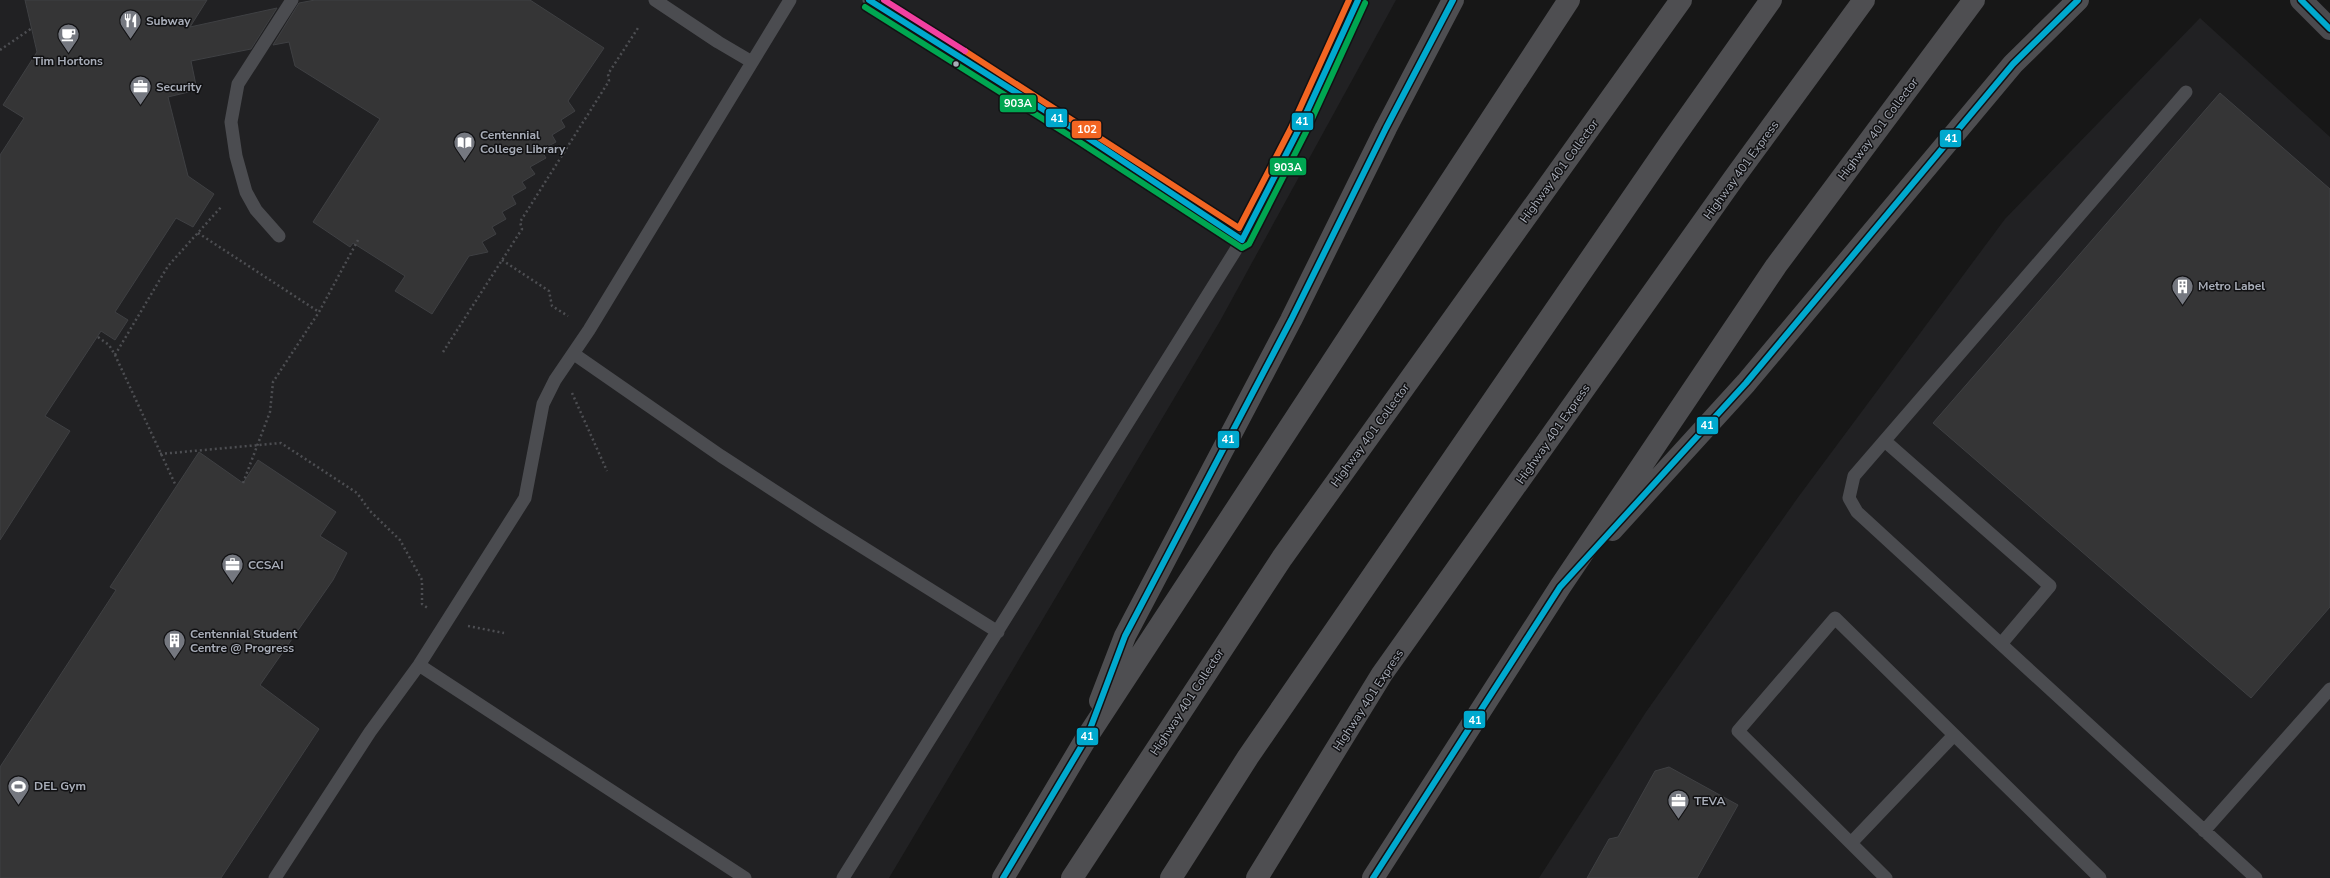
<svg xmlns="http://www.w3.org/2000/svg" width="2330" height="878" viewBox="0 0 2330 878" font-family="'Nunito Sans',sans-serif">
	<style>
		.built { fill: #212123 }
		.building { fill: #353536; stroke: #3f4043 }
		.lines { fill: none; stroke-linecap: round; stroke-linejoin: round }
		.path { stroke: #4d4e52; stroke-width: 2.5; stroke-dasharray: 2 3; stroke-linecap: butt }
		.service { stroke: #4b4c50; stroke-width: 13 }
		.secondary { stroke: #4a4a4e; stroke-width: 22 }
		.motorway { stroke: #4e4e51; stroke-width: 22 }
		.bus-1-casing { stroke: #111113; stroke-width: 9 }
		.bus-2-casing { stroke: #111113; stroke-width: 9 }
		.bus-3-casing { stroke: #111113; stroke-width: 9 }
		.bus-4-casing { stroke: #111113; stroke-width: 9 }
		.bus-1 { stroke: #00a9ce; stroke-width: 6 }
		.bus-2 { stroke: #00a651; stroke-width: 6 }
		.bus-3 { stroke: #f26522; stroke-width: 6 }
		.bus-4 { stroke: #f240a1; stroke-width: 6 }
		.bus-dot { fill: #a8adb8; stroke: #111113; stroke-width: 1.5 }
		.labels { text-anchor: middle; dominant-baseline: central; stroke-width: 3; stroke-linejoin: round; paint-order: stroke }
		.poi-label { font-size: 12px; font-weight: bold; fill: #a8adb8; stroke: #111113; text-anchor: start }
		.street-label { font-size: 12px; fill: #a8adb8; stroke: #111113 }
		.line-badge { stroke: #111113; stroke-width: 1.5 }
		.badge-label { font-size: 11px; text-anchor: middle; font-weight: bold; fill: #fff }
	</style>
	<rect width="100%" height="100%" fill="#171717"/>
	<path class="built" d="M0,0H1396L1220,321L889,878H0Z
		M2200,18L2330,137V878H1539L1646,712L1799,496L2005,219Z"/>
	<path class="building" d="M25,0H207L190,27L277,8L251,49L191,61L197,90L168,97L188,176L214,194L193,227L176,218L115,312L128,320L115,340L101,331L45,416L70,431L0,540V155L24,118L3,105L37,52Z
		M315,0H530L604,48L568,101L575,111L561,120L565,127L552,135L556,142L541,150L546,158L530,167L535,174L522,182L526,188L512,196L516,204L502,212L506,219L492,227L496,234L482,242L488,252L469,256L432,314L395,291L405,276L353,243L350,247L313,222L380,119L295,66L289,42L273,45L299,3Z
		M2220,93L2330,189V607L2251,698L1933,423Z
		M199,452L243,483L258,460L336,512L320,536L347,553L333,580L260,685L319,729L221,878H0V767L116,590L110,587Z
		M1669,767L1738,805L1697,878H1587L1609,839L1618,837L1655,771Z"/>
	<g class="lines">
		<path class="path" d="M0,50L32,28
			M198,233L319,312
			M502,260L549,291L552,306L568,316
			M98,337L109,345L115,355L176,486
			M443,352L522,229L520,222L609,81L608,74L638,28
			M115,355L168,266L222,206
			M572,393L607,471
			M160,454L281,443L357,493L370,511L400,540L422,580V604L429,609
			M243,483L270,412L273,382L319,312L358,240
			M468,626L504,633"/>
		<path class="service" d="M655,0L718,42L752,62
			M869,0L1079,132L1242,240
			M2186,92L1854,476L1849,498L1857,512L2256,878
			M279,236L256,210L246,192L236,156L231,122L238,84L292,0
			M574,354L721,456L824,523L998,632
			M1886,442L2050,586L2001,644
			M419,665L745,878
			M2204,831L2330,689
			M1851,843L1954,735
			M275,878L370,732L419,665L525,498L543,404L555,380L589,330L790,0
			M843,878L1242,240L1298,131L1358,0
			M1886,878L1738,731L1835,618L2100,878"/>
		<path class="secondary" d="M2301,0L2330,29"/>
		<path class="motorway" d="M1612,530L1746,383L2013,64L2078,0
			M1100,701L1125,636L1291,320L1386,128L1453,0
			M1003,878L1087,737L1569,0
			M1072,878L1282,558L1681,0
			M1171,878L1248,757L1670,143L1771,0
			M1257,878L1382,674L1734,178L1864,0
			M1373,878L1560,587L1776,266L1974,0"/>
		<defs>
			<path id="bus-1" d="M869,0L1079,132L1242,240
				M2301,0L2330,29
				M1242,240L1298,131L1358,0
				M1003,878L1087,737L1125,636L1291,320L1386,128L1453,0
				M1373,878L1560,587L1746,383L2013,64L2078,0"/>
			<path id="bus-2" d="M865,7L1075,139L1242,248L1249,244L1305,134L1365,3"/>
			<path id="bus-3" d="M965,51L1239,228L1291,128L1349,0"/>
			<path id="bus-4" d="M884,0L965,51"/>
		</defs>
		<use href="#bus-1" class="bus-1-casing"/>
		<use href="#bus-2" class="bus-2-casing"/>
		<use href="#bus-3" class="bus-3-casing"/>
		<use href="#bus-4" class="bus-4-casing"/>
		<use href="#bus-1" class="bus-1"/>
		<use href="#bus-2" class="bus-2"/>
		<use href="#bus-3" class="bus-3"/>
		<use href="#bus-4" class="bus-4"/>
	</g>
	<defs>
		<symbol id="restaurant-pin" viewBox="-11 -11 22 30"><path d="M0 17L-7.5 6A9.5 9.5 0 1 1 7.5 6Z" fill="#757880" stroke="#111113"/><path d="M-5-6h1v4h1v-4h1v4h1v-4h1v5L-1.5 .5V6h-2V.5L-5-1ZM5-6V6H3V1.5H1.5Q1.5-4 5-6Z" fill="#fff"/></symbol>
		<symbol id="cafe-pin" viewBox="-11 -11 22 30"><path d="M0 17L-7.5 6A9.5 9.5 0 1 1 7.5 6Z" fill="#757880" stroke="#111113"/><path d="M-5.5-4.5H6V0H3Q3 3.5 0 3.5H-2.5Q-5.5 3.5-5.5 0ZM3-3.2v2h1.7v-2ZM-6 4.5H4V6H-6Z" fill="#fff"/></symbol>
		<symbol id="office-pin" viewBox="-11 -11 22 30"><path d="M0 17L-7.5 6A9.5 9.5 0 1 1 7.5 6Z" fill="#757880" stroke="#111113"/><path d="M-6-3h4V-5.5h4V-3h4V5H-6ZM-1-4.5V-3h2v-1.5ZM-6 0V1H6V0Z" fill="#fff"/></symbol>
		<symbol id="library-pin" viewBox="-11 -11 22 30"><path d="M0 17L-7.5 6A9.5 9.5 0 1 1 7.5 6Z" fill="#757880" stroke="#111113"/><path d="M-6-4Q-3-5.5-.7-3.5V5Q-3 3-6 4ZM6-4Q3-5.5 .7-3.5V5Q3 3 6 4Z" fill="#fff"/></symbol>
		<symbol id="building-pin" viewBox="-11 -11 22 30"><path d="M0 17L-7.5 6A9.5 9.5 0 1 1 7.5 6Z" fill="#757880" stroke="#111113"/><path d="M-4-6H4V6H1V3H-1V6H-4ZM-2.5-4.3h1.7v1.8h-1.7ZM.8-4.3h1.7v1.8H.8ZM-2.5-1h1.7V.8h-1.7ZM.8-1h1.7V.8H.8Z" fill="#fff"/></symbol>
		<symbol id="stadium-pin" viewBox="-11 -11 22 30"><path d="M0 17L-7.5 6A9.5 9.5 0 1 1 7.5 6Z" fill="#757880" stroke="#111113"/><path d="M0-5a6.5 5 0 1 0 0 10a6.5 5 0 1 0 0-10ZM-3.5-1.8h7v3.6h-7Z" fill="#fff"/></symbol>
	</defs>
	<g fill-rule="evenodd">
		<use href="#restaurant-pin" x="118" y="8" width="25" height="34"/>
		<use href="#cafe-pin" x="56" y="22" width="25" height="34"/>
		<use href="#office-pin" x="128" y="74" width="25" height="34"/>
		<use href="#library-pin" x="452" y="130" width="25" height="34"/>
		<use href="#building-pin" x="2170" y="274" width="25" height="34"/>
		<use href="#office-pin" x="220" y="552" width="25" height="34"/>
		<use href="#building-pin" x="162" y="628" width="25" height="34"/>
		<use href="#stadium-pin" x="6" y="774" width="25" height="34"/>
		<use href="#office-pin" x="1666" y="788" width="25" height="34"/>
	</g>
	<circle class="bus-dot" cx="956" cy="64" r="3.5"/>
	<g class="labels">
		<g class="poi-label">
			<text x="146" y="21">Subway</text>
			<text x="68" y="61" text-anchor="middle">Tim Hortons</text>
			<text x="156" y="87">Security</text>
			<text x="480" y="135">Centennial<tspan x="480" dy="14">College Library</tspan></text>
			<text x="2198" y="286">Metro Label</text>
			<text x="248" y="565">CCSAI</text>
			<text x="190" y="634">Centennial Student<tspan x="190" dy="14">Centre @ Progress</tspan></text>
			<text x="34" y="786">DEL Gym</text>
			<text x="1694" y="801">TEVA</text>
		</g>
		<g class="street-label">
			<text transform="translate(1878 129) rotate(-53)">Highway 401 Collector</text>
			<text transform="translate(1741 170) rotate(-54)">Highway 401 Express</text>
			<text transform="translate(1559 171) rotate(-54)">Highway 401 Collector</text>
			<text transform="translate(1553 434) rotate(-55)">Highway 401 Express</text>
			<text transform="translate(1370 435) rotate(-54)">Highway 401 Collector</text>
			<text transform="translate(1368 700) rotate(-57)">Highway 401 Express</text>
			<text transform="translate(1187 702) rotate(-57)">Highway 401 Collector</text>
		</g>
	</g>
	<g class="line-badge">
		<rect x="999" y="94" width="38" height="19" rx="4" fill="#00a651"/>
		<rect x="1045" y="108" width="23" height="20" rx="4" fill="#00a9ce"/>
		<rect x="1291" y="112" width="23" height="19" rx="4" fill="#00a9ce"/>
		<rect x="1071" y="120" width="31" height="19" rx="4" fill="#f26522"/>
		<rect x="1939" y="129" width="23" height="19" rx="4" fill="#00a9ce"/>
		<rect x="1269" y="157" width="38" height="19" rx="4" fill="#00a651"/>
		<rect x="1696" y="416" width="23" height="19" rx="4" fill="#00a9ce"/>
		<rect x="1217" y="430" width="23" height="19" rx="4" fill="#00a9ce"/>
		<rect x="1463" y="710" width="23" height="19" rx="4" fill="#00a9ce"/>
		<rect x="1076" y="727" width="23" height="19" rx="4" fill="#00a9ce"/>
	</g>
	<g class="badge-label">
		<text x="1018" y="107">903A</text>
		<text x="1057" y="122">41</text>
		<text x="1302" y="125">41</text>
		<text x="1087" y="133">102</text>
		<text x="1951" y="142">41</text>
		<text x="1288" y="171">903A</text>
		<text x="1707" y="429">41</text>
		<text x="1228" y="443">41</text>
		<text x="1475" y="724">41</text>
		<text x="1087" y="740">41</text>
	</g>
</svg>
